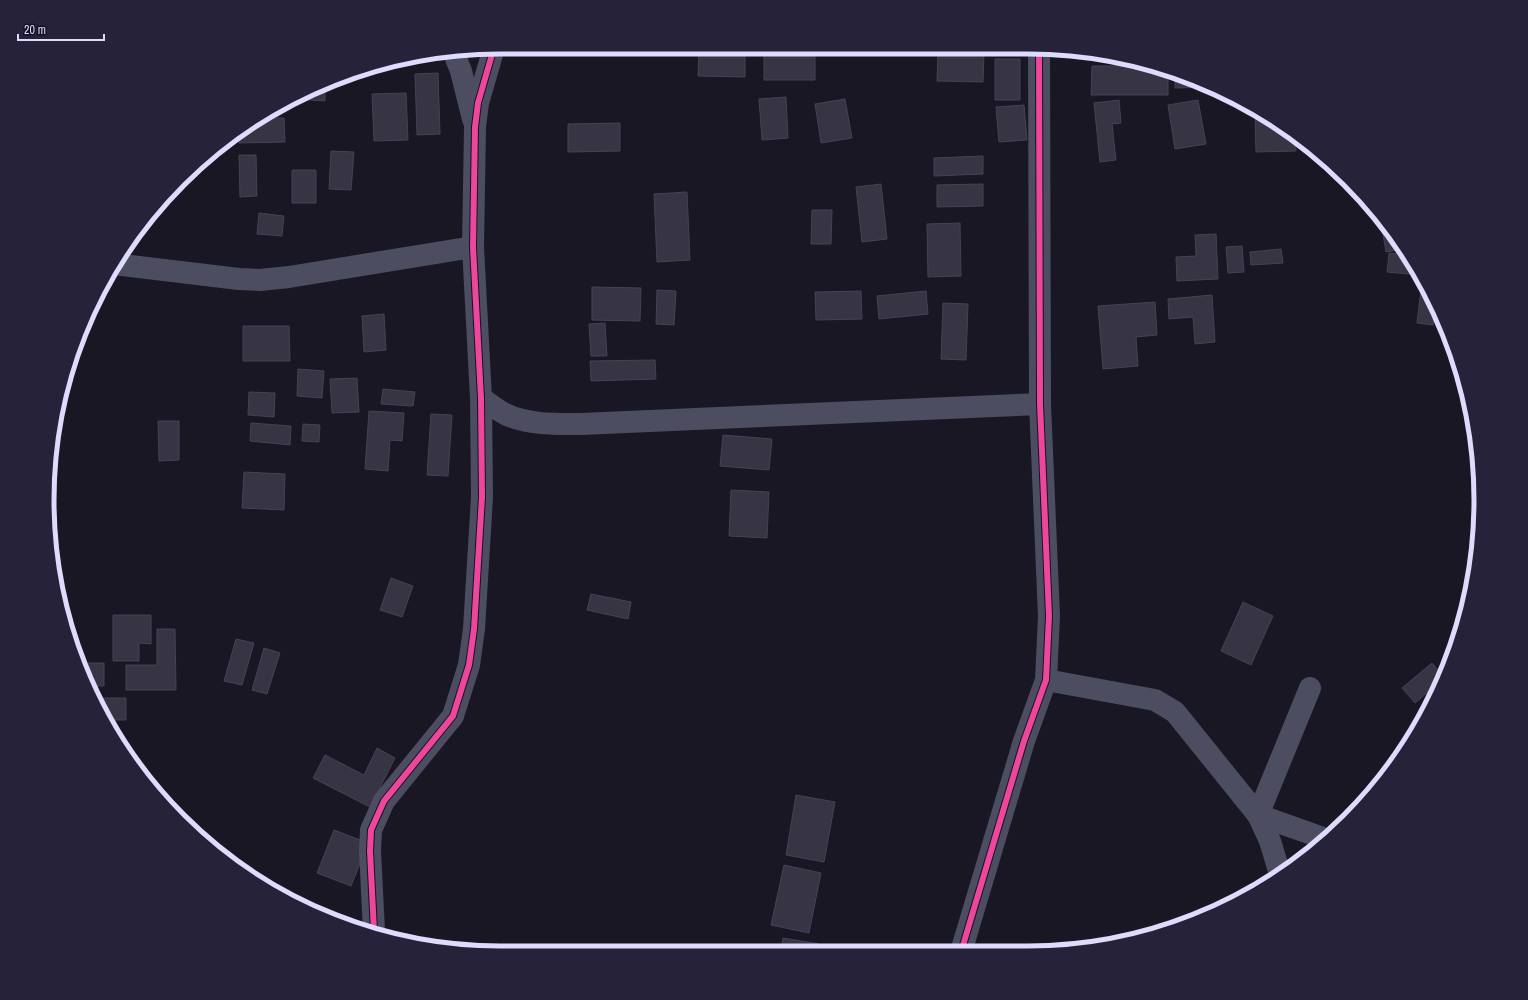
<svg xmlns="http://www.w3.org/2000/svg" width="1528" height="1000" viewBox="0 0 1528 1000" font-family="'Archivo Narrow',sans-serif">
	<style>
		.building { fill: #373544; stroke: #454256 }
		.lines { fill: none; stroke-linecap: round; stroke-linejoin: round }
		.minor { stroke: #4d4d62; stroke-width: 22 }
		.cycleway-casing { stroke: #151228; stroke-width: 8 }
		.cycleway { stroke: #ed469a; stroke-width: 6 }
		.rim { fill: none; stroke: #dedbfd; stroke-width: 5 }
	</style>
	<rect width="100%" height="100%" fill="#181723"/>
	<path class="building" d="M699,51H745V77L698,76Z
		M764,51H815V80H764Z
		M910,51H932V52L910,53Z
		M938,51H984L983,82L937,81Z
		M1115,58L1168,73V95H1091L1092,66H1115Z
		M995,59H1020V100H995Z
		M438,73L440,134L417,135L415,74Z
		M1175,74L1202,82L1213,87L1175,88Z
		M325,85V101L297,99Z
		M406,93L408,140L374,141L372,94Z
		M786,97L788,138L762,140L759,99Z
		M845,99L852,138L821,143L815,104Z
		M1119,100L1121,123L1112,124L1116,160L1100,162L1094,103Z
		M1198,100L1206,144L1175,149L1168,105Z
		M1024,105L1027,140L999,142L996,107Z
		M1255,115H1265L1295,137L1296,151L1256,152Z
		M259,118H284L285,142L239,143L238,132L248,123Z
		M620,123V151L568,152V124Z
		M331,151L354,152L351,190L329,189Z
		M239,155H256L257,196L240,197Z
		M983,156V174L934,176V158Z
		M292,170H316V203H292Z
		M881,184L887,239L862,242L856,187Z
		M983,184V206L937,207V185Z
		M687,192L690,260L657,262L654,194Z
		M812,210H832L831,244H811Z
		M259,213L284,216L282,236L257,234Z
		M960,223L961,276L928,277L927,224Z
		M1389,227L1403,249L1386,252L1382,228Z
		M1216,234L1218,279L1177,281L1176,257L1196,256L1195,235Z
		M1242,246L1244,272L1228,273L1226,247Z
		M1281,249L1283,263L1251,265L1250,252Z
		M1389,253L1406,255L1419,275L1387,272Z
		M1422,282L1436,304L1433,325L1417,323Z
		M592,287L641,288L640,321L592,320Z
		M657,290L676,291L674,325L656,324Z
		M861,291L862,319L816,320L815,292Z
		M926,291L928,314L879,319L877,296Z
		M1212,295L1215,342L1195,344L1193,317L1169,319L1168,299Z
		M1155,302L1157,335L1136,337L1138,366L1103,369L1098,306Z
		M943,303L968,304L966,360L941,359Z
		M384,314L386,350L364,352L362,316Z
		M605,323L607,356H591L589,324Z
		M243,326H289L290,361H243Z
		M655,360L656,379L591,381L590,361Z
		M298,369L324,371L322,398L297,396Z
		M357,378L359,412L332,413L330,379Z
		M383,389L415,392L413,406L381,404Z
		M249,392L275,393L274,417L248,415Z
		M369,411L404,413L402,441L390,440L388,471L365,469Z
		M431,414L452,415L448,476L427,475Z
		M158,421H179V460L159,461Z
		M251,423L291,426L290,445L250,441Z
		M303,424L320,425L319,442L302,441Z
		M723,435L772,439L769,470L720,466Z
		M244,472L285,474L284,510L242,508Z
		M731,490L769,492L767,538L729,536Z
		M391,578L413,586L402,617L380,610Z
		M591,594L631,602L628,619L587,610Z
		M1243,602L1273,616L1251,665L1221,651Z
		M113,615H151V644L139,643V661H113Z
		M157,629H175L176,690H126V665H157Z
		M236,639L254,643L242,685L224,681Z
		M264,648L280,653L267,694L252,690Z
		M81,663H104V686H91Z
		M1432,663L1443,676L1441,681L1415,703L1402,688Z
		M96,698H126V720H105Z
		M377,748L395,758L370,807L313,778L325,755L364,775Z
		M796,795L835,802L824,862L786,855Z
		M334,830L368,843L351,886L317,873Z
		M784,865L821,873L809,933L771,925Z
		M783,938L819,944L818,951H781Z"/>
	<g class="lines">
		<path class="minor" d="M453,51L461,71L473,119
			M114,264L239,279L260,280L289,277L473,247
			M481,398C489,403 496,409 505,414C528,425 556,424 581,424L1040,404
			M1046,680L1155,700L1175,712L1258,815L1270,841L1280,874
			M1310,688L1258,815L1326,839
			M374,931L370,851L371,830L384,801L453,716L469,665L474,629L482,497L481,398L473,247L475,127L478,103L493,51
			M961,952L1024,741L1046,680L1049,616L1040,404L1039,51"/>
		<defs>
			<path id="cycleway" d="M374,931L370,851L371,830L384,801L453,716L469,665L474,629L482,497L481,398L473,247L475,127L478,103L493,51
				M961,952L1024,741L1046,680L1049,616L1040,404L1039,51"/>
		</defs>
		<use href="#cycleway" class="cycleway-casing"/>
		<use href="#cycleway" class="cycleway"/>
	</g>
	<path d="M0 0H1528V1000H0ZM500 54H1028A446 446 0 0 1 1474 500V500A446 446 0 0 1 1028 946H500A446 446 0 0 1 54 500V500A446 446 0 0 1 500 54Z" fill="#252239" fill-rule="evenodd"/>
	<path class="rim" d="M500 54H1028A446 446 0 0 1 1474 500V500A446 446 0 0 1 1028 946H500A446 446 0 0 1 54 500V500A446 446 0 0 1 500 54Z"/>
	<path d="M18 34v6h86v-6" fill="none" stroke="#dedbfd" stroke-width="2"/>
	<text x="24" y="34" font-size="12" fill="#dedbfd" stroke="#151228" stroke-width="3" paint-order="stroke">20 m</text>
</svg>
